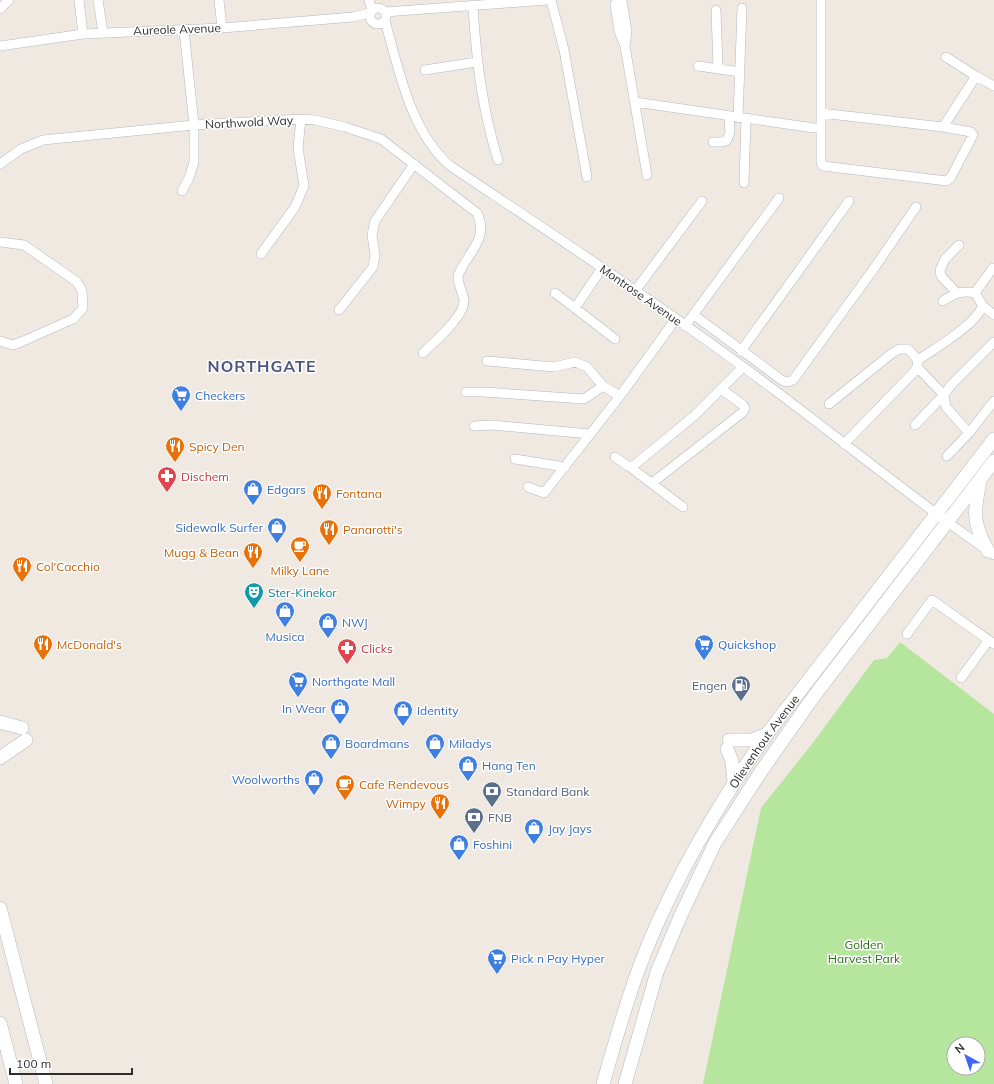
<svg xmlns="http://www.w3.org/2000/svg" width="994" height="1084" viewBox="0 0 994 1084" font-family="Mulish,sans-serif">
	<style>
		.green { fill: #b6e59e; fill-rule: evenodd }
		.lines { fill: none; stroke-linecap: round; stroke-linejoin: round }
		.street-casing { stroke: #b4b7c1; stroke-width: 10 }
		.secondary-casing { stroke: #b4b7c1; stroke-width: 14 }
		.street { stroke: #fff; stroke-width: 9 }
		.secondary { stroke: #fff; stroke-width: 13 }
		.labels { text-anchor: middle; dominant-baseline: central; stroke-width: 3; stroke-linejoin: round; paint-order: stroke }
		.street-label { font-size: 12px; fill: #2e2e2e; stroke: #fff }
		.shop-label { font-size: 12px; fill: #366cbe; stroke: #fff; text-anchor: start }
		.food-label { font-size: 12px; fill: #c56008; stroke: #fff; text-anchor: start }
		.health-label { font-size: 12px; fill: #be3a42; stroke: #fff; text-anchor: start }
		.culture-label { font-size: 12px; fill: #0d838f; stroke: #fff; text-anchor: start }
		.service-label { font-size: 12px; fill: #4e5e75; stroke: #fff; text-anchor: start }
		.park-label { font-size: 12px; fill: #2c6e1b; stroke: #fff }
		.district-label { font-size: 16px; font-weight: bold; letter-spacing: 1px; fill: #4d5680; stroke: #fff }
	</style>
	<rect width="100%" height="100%" fill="#efe9e1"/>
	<path class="green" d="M900,642L994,714V1084H703L761,808L812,744L874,660L887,658ZM954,1044H978V1068H954Z"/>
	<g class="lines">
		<defs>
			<path id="street" d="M79,0L83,34
				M98,0L103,33
				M219,0L222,28
				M369,0L372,10
				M551,0L564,50L587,177
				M821,0V163L823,166L947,181L951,177L973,135L971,132L943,127L821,113
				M615,4L619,31L625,46L627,31L622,1
				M473,6C476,59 482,109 498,160
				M370 16a8 8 0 1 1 16 0a8 8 0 1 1-16 0Z
				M0,9L9,0
				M716,10L718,69
				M385,12L547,0
				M385,21C399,70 410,130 449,165C558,238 668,310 773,389C847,444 918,503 994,555
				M0,46L83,34L222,28L353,17L370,13
				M625,46L647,175
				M698,66L740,72
				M425,70L477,62
				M976,76L994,86
				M635,102L814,128
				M738,118L742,8
				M943,127L976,76L946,57
				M713,142H722L727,140L730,132L729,117
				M0,164L21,149L43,140L194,125L301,119L315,120L345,127L381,139L477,213C490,239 466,254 458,276C458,285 463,293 464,301C464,317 434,342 423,353
				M744,183L746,119
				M182,191L189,178L194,162V125L184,30
				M0,242L24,245L70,277L77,282L82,291L83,308L73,319L21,342L13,345L0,341
				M261,254L295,207L304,186L298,148L301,119
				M635,291L702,201
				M555,293L575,308L602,268
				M957,293L941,276L940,270L945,259L959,245
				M975,293L993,268
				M983,306L994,315
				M575,308L615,339
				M339,310L373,267L375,255L372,235L375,221L414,164
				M694,315L783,381L787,382L793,380L875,267L916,207
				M685,326L779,198
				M741,351L849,201
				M918,360C937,347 973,327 983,306L975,293C961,290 954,294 943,301
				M487,361L554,367L575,362L587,367L603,386
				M466,392H484L584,399L603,386L620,396
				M829,404L891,354L899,349H908L918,360L917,367L913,373L844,444
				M915,425L944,395L917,367
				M474,426L492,425L590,434
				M969,433L946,407L944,395L951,385L994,342
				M947,456L969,433L994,401
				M615,457L628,466H633L694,416L743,367
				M515,459L565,467
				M630,467L683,507
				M652,483L743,412L745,408L743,405L721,389
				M528,487L544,493L620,396L675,320
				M907,634L932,600L994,644
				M961,678L989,640"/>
			<g id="secondary">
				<path d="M980,481C974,511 972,523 988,551"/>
				<path d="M0,722L22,728"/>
				<path d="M729,740H752L767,734"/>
				<path d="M727,749L732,761L734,782"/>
				<path d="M0,758L26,740"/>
				<path d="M0,908L46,1084"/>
				<path d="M0,1023L16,1084"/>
				<path id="s1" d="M603,1084C614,1045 625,1006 639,968C670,885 716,807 767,734L994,439"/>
				<path d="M625,1084L657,972L680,917L715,843L760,773L814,696L994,461"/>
			</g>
		</defs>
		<use href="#street" class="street-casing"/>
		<use href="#secondary" class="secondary-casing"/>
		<use href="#street" class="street"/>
		<use href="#secondary" class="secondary"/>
	</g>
	<defs>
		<symbol id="supermarket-pin" viewBox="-11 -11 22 30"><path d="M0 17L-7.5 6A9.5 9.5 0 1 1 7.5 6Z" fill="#3f7fe0" stroke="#fff"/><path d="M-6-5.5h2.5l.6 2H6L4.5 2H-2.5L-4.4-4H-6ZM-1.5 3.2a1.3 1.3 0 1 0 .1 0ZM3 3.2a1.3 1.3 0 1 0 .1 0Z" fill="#fff"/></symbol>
		<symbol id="restaurant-pin" viewBox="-11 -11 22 30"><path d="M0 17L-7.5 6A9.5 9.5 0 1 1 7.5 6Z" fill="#e8710a" stroke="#fff"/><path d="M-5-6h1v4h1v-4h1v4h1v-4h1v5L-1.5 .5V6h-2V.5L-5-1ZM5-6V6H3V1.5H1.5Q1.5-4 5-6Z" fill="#fff"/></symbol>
		<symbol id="pharmacy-pin" viewBox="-11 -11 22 30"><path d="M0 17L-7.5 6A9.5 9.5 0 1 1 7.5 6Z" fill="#e0444e" stroke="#fff"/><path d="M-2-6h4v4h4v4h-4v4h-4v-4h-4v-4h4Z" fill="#fff"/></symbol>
		<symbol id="shop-pin" viewBox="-11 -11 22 30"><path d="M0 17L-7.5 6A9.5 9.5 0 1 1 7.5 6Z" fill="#3f7fe0" stroke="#fff"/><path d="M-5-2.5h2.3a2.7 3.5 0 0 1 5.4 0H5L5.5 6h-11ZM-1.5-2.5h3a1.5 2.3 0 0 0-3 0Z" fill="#fff"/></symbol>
		<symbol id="cafe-pin" viewBox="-11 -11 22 30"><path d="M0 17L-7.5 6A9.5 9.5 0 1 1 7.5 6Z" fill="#e8710a" stroke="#fff"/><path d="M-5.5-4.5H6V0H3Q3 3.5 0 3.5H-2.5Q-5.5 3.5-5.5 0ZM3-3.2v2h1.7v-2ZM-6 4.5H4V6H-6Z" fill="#fff"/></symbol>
		<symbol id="theatre-pin" viewBox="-11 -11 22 30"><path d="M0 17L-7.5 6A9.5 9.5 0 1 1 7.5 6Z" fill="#0f9aa8" stroke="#fff"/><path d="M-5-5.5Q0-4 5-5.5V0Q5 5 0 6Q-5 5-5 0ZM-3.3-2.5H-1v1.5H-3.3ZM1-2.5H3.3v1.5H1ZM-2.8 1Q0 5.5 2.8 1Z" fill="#fff"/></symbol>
		<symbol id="fuel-pin" viewBox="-11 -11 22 30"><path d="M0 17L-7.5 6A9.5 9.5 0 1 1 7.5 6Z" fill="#5c6f8a" stroke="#fff"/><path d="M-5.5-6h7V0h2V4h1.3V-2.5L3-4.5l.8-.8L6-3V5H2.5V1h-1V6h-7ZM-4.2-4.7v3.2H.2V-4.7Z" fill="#fff"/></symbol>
		<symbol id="bank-pin" viewBox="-11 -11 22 30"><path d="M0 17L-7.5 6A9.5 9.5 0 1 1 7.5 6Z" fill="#5c6f8a" stroke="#fff"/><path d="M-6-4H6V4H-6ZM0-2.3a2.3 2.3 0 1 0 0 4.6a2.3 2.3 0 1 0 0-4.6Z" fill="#fff"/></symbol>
	</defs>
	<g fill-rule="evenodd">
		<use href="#supermarket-pin" x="170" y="384" width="22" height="30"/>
		<use href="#restaurant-pin" x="164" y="435" width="22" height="30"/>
		<use href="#pharmacy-pin" x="156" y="465" width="22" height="30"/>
		<use href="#shop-pin" x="242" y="478" width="22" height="30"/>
		<use href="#restaurant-pin" x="311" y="482" width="22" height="30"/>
		<use href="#shop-pin" x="266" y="516" width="22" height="30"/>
		<use href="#restaurant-pin" x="318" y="518" width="22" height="30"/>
		<use href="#cafe-pin" x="289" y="535" width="22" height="30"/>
		<use href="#restaurant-pin" x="242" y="541" width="22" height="30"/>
		<use href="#restaurant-pin" x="11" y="555" width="22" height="30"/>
		<use href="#theatre-pin" x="243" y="581" width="22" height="30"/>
		<use href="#shop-pin" x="274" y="600" width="22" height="30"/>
		<use href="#shop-pin" x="317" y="611" width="22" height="30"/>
		<use href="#restaurant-pin" x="32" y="633" width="22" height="30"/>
		<use href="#supermarket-pin" x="693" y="633" width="22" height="30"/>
		<use href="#pharmacy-pin" x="336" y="637" width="22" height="30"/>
		<use href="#supermarket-pin" x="287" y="670" width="22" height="30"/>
		<use href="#fuel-pin" x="730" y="674" width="22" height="30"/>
		<use href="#shop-pin" x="329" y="697" width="22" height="30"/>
		<use href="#shop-pin" x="392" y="699" width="22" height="30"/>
		<use href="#shop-pin" x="320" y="732" width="22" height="30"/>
		<use href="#shop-pin" x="424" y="732" width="22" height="30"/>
		<use href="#shop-pin" x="457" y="754" width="22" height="30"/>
		<use href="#shop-pin" x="303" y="768" width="22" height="30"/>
		<use href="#cafe-pin" x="334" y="773" width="22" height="30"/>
		<use href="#bank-pin" x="481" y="780" width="22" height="30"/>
		<use href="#restaurant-pin" x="429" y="792" width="22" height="30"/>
		<use href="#bank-pin" x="463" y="806" width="22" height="30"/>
		<use href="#shop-pin" x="523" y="817" width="22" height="30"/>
		<use href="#shop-pin" x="448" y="833" width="22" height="30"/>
		<use href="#supermarket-pin" x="486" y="947" width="22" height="30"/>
	</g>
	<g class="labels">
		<g class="street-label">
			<text transform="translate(177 29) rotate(-2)">Aureole Avenue</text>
			<text transform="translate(249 122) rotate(-3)">Northwold Way</text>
			<text transform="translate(641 295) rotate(35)">Montrose Avenue</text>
			<text stroke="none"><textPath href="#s1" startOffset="381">Olievenhout Avenue</textPath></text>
		</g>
		<g class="shop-label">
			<text x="195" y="395">Checkers</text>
			<text x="267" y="489">Edgars</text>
			<text x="263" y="527" text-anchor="end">Sidewalk Surfer</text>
			<text x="342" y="622">NWJ</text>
			<text x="285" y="636" text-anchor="middle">Musica</text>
			<text x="718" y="644">Quickshop</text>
			<text x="312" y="681">Northgate Mall</text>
			<text x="326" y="708" text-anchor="end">In Wear</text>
			<text x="417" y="710">Identity</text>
			<text x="345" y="743">Boardmans</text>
			<text x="449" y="743">Miladys</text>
			<text x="482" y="765">Hang Ten</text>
			<text x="300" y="779" text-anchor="end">Woolworths</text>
			<text x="548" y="828">Jay Jays</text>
			<text x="473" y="844">Foshini</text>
			<text x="511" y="958">Pick n Pay Hyper</text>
		</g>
		<g class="food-label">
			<text x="189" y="446">Spicy Den</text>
			<text x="336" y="493">Fontana</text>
			<text x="343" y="529">Panarotti's</text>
			<text x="239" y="552" text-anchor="end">Mugg &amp; Bean</text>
			<text x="36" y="566">Col'Cacchio</text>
			<text x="300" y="570" text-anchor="middle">Milky Lane</text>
			<text x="57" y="644">McDonald's</text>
			<text x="359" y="784">Cafe Rendevous</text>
			<text x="426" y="803" text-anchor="end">Wimpy</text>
		</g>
		<g class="health-label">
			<text x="181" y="476">Dischem</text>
			<text x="361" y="648">Clicks</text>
		</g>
		<g class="culture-label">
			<text x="268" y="592">Ster-Kinekor</text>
		</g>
		<g class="service-label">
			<text x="727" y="685" text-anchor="end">Engen</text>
			<text x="506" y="791">Standard Bank</text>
			<text x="488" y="817">FNB</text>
		</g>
		<g class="park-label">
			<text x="864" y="944">Golden<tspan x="864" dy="14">Harvest Park</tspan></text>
		</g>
		<g class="district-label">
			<text x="262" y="366">NORTHGATE</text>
		</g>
	</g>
	<g transform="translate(966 1056) rotate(320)"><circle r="19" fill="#ffffff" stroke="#ababab"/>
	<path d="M0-3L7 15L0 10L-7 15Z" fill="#4264fb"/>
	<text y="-6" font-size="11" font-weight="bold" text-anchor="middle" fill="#2e2e2e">N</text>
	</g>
	<path d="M10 1068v6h122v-6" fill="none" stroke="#2e2e2e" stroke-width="2"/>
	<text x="16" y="1068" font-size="12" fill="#2e2e2e" stroke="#ffffff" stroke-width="3" paint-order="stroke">100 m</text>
</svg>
